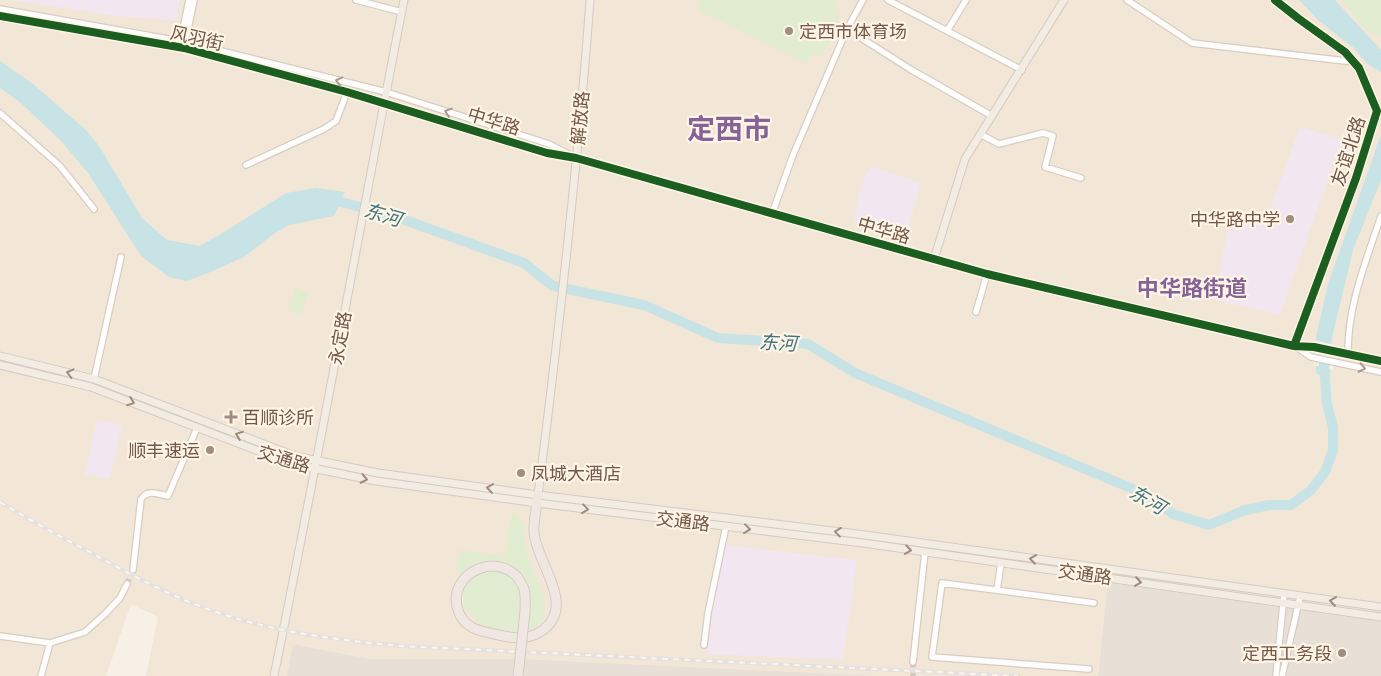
<svg xmlns="http://www.w3.org/2000/svg" width="1381" height="676" viewBox="0 0 1381 676" font-family="'Titillium Web','Noto Sans SC',sans-serif">
	<style>
		.residential { fill: #f2e6d6 }
		.industrial { fill: #e8e0d7 }
		.education { fill: #f2e6f0 }
		.green { fill: #e1ecd1 }
		.water { fill: #c8e3e5 }
		.pier { fill: #f6f0e6 }
		.lines { fill: none; stroke-linecap: round; stroke-linejoin: round }
		.river { stroke: #c8e3e5; stroke-width: 10 }
		.minor-tunnel { stroke: #d5cabe; stroke-width: 5.5; stroke-dasharray: 5.5 3; stroke-linecap: butt }
		.minor-casing { stroke: #d7cdc4; stroke-width: 8 }
		.major-casing { stroke: #d5cbc4; stroke-width: 9 }
		.highway-casing { stroke: #d5cbc4; stroke-width: 11 }
		.minor { stroke: #fefdfb; stroke-width: 5.5 }
		.major { stroke: #f2ece3; stroke-width: 7 }
		.highway { stroke: #f0e7e3; stroke-width: 9 }
		.rail-casing { stroke: #e4e1e3; stroke-width: 4 }
		.rail { stroke: #fff5e6; stroke-width: 2; stroke-dasharray: 5.5; stroke-linecap: butt }
		.highway-bridge-casing { stroke: #d5cbc4; stroke-width: 11; stroke-linecap: butt }
		.highway-bridge { stroke: #f0e7e3; stroke-width: 9 }
		.cycleway-casing { stroke: #fff5e6; stroke-width: 11 }
		.cycleway { stroke: #1b5e20; stroke-width: 8 }
		.oneway { stroke: #ab998f }
		.oneway2 { stroke: #9f8b7e }
		.poi-dot { fill: #a18d7f; stroke: #fff5e6; stroke-width: 2 }
		.labels { text-anchor: middle; dominant-baseline: central; stroke-width: 4.5; stroke-linejoin: round; paint-order: stroke }
		.poi-label { font-size: 18px; fill: #735747; stroke: #fff5e6; text-anchor: start }
		.street-label { font-size: 18px; fill: #735747; stroke: #fff5e6 }
		.water-label { font-size: 19px; font-style: italic; fill: #3f7580; stroke: #fff5e6 }
		.district-label { font-size: 22px; font-weight: bold; fill: #856397; stroke: #fff5e6 }
		.town-label { font-size: 28px; font-weight: bold; fill: #856397; stroke: #fff5e6 }
	</style>
	<rect width="100%" height="100%" fill="#f6f0e6"/>
	<path class="residential" d="M0,0H1381V621L1109,572L1098,676H880L524,659H371L294,644L287,676H146L158,617L131,604L106,676H0Z"/>
	<path class="industrial" d="M1109,571L1381,621V676H1098Z
		M293,644L371,659H524L880,676H287Z"/>
	<path class="education" d="M11,0H180L177,21L109,15Z
		M1300,127L1358,144L1351,163L1336,157L1280,315L1215,300L1228,224L1246,216L1265,222Z
		M870,166L921,183L906,235L854,222L861,187Z
		M97,420L122,425L110,479L85,474Z
		M725,545L857,560L843,660L707,654L712,611Z"/>
	<path class="green" d="M699,0H838L835,5L839,22L833,40L823,52L811,55L807,63L696,9Z
		M1341,0H1381V37L1364,28Z
		M296,288L309,293L301,314L288,309Z
		M512,513L517,514L523,523L527,551L533,570L544,596L545,618C541,622 538,626 533,629C518,637 481,628 470,615C462,604 462,585 460,573L456,572L459,550L505,556Z"/>
	<path class="water" d="M1299,0H1335L1381,50V72L1366,63L1354,48L1319,21Z
		M0,61L33,84L86,130L99,146L142,218L167,240L200,246L221,234L286,193L316,188L345,192L334,216L289,225L275,233L244,257L208,273L187,281L169,277L141,256L88,173L62,142L21,103L0,88Z
		M1381,135V180L1353,250L1332,338L1330,380L1316,373V337L1328,284Z"/>
	<path class="pier" d="M1314,340L1334,345L1333,370L1314,365Z"/>
	<g class="lines">
		<path class="river" d="M328,205L338,201L405,220L524,263L553,286L644,305L718,338L808,344L855,373L1150,496L1173,514L1209,525L1245,510L1269,505H1291L1310,491L1325,472L1333,450V427L1327,404L1324,364"/>
		<path class="minor-tunnel" d="M127,584L133,570
			M913,676V662"/>
		<defs>
			<path id="minor" d="M356,0L402,12
				M888,0L1022,70
				M1127,0L1192,43L1354,62
				M1275,0L1299,19L1345,52L1359,68L1377,111L1356,178L1294,346
				M0,9L185,42L386,92L549,144L570,155
				M0,16L184,48L347,92L547,153L576,158L987,274L1294,346L1314,347L1381,361
				M847,29L910,69L992,116
				M947,31L966,0
				M180,44L189,0
				M185,44L194,0
				M0,113L60,166L94,209
				M980,134L999,144L1043,133L1053,136L1045,167L1081,178
				M246,165L324,129L336,121L347,92
				M772,214L793,155L847,29L863,0
				M976,312L987,274
				M1296,347L1311,357L1381,372
				M1348,355C1347,307 1366,261 1381,216
				M94,379L121,257
				M133,570L141,499C148,489 158,494 168,496L197,428
				M997,590L1001,563
				M0,636L50,643L85,632L105,614L120,598L127,584
				M704,645L708,613L726,526
				M913,662L925,552
				M1089,669L932,657L942,583L1094,603
				M41,676L50,643
				M1276,676L1284,594
				M1282,676L1300,597"/>
			<path id="major" d="M934,259L965,159L1064,0
				M0,356L94,379L295,456L378,473L538,495L865,535L1381,607
				M0,365L91,387L293,464L376,481L537,503L863,543L1381,617
				M538,495C559,330 578,166 590,0
				M274,676C320,451 360,225 404,0"/>
			<path id="highway" d="M525,612C525,605 526,596 524,589C508,545 442,571 459,613C464,624 474,630 486,632C502,636 523,642 538,633C580,609 537,565 534,533C533,521 537,507 538,495"/>
		</defs>
		<use href="#minor" class="minor-casing"/>
		<use href="#major" class="major-casing"/>
		<use href="#highway" class="highway-casing"/>
		<use href="#minor" class="minor"/>
		<use href="#major" class="major"/>
		<use href="#highway" class="highway"/>
		<defs>
			<path id="rail" d="M0,502C28,519 57,535 86,550C124,571 162,592 202,607C266,631 335,640 402,646L1018,676"/>
		</defs>
		<use href="#rail" class="rail-casing"/>
		<use href="#rail" class="rail"/>
		<defs>
			<path id="highway-bridge" d="M518,676L525,612"/>
		</defs>
		<use href="#highway-bridge" class="highway-bridge-casing"/>
		<use href="#highway-bridge" class="highway-bridge"/>
		<defs>
			<path id="cycleway" d="M1275,0L1299,19L1345,52L1359,68L1377,111L1356,178L1294,346
				M0,16L184,48L347,92L547,153L576,158L987,274L1294,346L1314,347L1381,361"/>
		</defs>
		<use href="#cycleway" class="cycleway-casing"/>
		<use href="#cycleway" class="cycleway"/>
	</g>
	<defs><path id="oneway-chevron" d="M-2-3.5L2.5 0L-2 3.5" fill="none" stroke-width="1.6" stroke-linecap="round" stroke-linejoin="round" transform="scale(1.25)"/></defs>
	<g class="oneway">
		<use href="#oneway-chevron" transform="translate(339 81) rotate(-166)"/>
		<use href="#oneway-chevron" transform="translate(448 112) rotate(-162)"/>
		<use href="#oneway-chevron" transform="translate(1362 368) rotate(12)"/>
	</g>
	<g class="oneway2">
		<use href="#oneway-chevron" transform="translate(70 373) rotate(-166)"/>
		<use href="#oneway-chevron" transform="translate(131 402) rotate(21)"/>
		<use href="#oneway-chevron" transform="translate(239 435) rotate(-159)"/>
		<use href="#oneway-chevron" transform="translate(364 479) rotate(12)"/>
		<use href="#oneway-chevron" transform="translate(490 488) rotate(-172)"/>
		<use href="#oneway-chevron" transform="translate(585 509) rotate(7)"/>
		<use href="#oneway-chevron" transform="translate(747 529) rotate(7)"/>
		<use href="#oneway-chevron" transform="translate(838 532) rotate(-173)"/>
		<use href="#oneway-chevron" transform="translate(908 550) rotate(8)"/>
		<use href="#oneway-chevron" transform="translate(1033 559) rotate(-172)"/>
		<use href="#oneway-chevron" transform="translate(1138 582) rotate(8)"/>
		<use href="#oneway-chevron" transform="translate(1333 601) rotate(-172)"/>
	</g>
	<g class="poi-dot">
		<circle cx="789" cy="31" r="5"/>
		<circle cx="1290" cy="219" r="5"/>
		<path d="M228.5 409.5h5v5h5v5h-5v5h-5v-5h-5v-5h5z"/>
		<circle cx="210" cy="450" r="5"/>
		<circle cx="521" cy="473" r="5"/>
		<circle cx="1342" cy="653" r="5"/>
	</g>
	<g class="labels">
		<g class="poi-label">
			<text x="799" y="31">定西市体育场</text>
			<text x="1280" y="219" text-anchor="end">中华路中学</text>
			<text x="242" y="417">百顺诊所</text>
			<text x="200" y="450" text-anchor="end">顺丰速运</text>
			<text x="531" y="473">凤城大酒店</text>
			<text x="1332" y="653" text-anchor="end">定西工务段</text>
		</g>
		<g class="street-label">
			<text transform="translate(197 38) rotate(13)">风羽街</text>
			<text transform="translate(580 118) rotate(-85)">解放路</text>
			<text transform="translate(494 121) rotate(17)">中华路</text>
			<text transform="translate(1348 151) rotate(-72)">友谊北路</text>
			<text transform="translate(884 230) rotate(16)">中华路</text>
			<text transform="translate(340 338) rotate(-80)">永定路</text>
			<text transform="translate(284 459) rotate(17)">交通路</text>
			<text transform="translate(683 521) rotate(7)">交通路</text>
			<text transform="translate(1085 574) rotate(8)">交通路</text>
		</g>
		<g class="water-label">
			<text transform="translate(383 214) rotate(16)">东河</text>
			<text transform="translate(778 342) rotate(3)">东河</text>
			<text transform="translate(1148 499) rotate(30)">东河</text>
		</g>
		<g class="district-label">
			<text x="1192" y="288">中华路街道</text>
		</g>
		<g class="town-label">
			<text x="729" y="128">定西市</text>
		</g>
	</g>
</svg>
